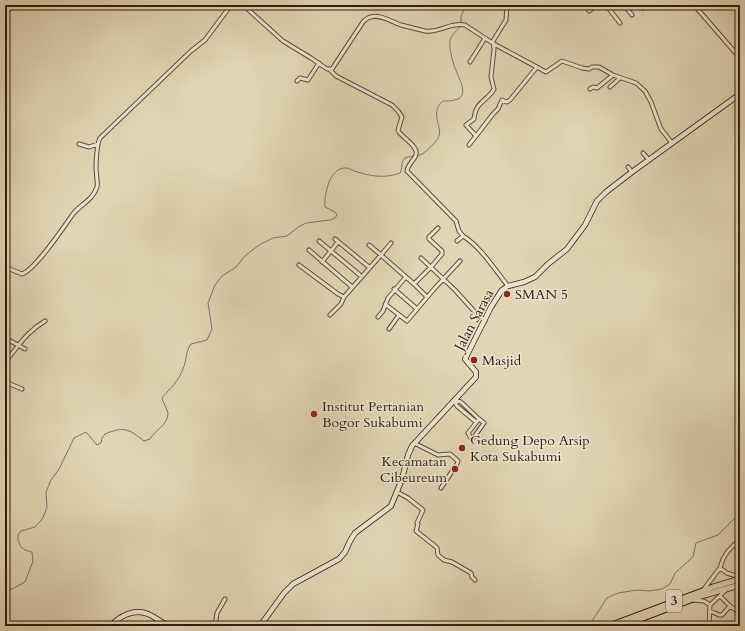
<svg xmlns="http://www.w3.org/2000/svg" width="745" height="631" viewBox="0 0 745 631" font-family="Cardo,serif">
	<style>
		.lines { fill: none; stroke-linecap: round; stroke-linejoin: round }
		.stream { stroke: #727775; stroke-width: 1 }
		.street-casing { stroke: #604a39; stroke-width: 5 }
		.secondary-casing { stroke: #341b10; stroke-width: 6 }
		.primary-casing { stroke: #341b10; stroke-width: 7 }
		.street { stroke: #ece4ce; stroke-width: 3 }
		.secondary { stroke: #ece4ce; stroke-width: 4.5 }
		.primary { stroke: #e2d5b4; stroke-width: 5 }
		.poi-dot { fill: #8f2418; stroke: #ece4ce; stroke-width: 1.5 }
		.labels { text-anchor: middle; dominant-baseline: central; stroke-width: 3; stroke-linejoin: round; paint-order: stroke }
		.shield { fill: #ece4ce; stroke: #6b5749; stroke-width: 1 }
		.shield-label { font-size: 13px; font-weight: bold; fill: #341b10 }
		.poi-label { font-size: 14px; fill: #341b10; stroke: #ece4ce; text-anchor: start }
		.street-label { font-size: 14px; fill: #341b10; stroke: #ece4ce }
	</style>
	<rect width="100%" height="100%" fill="#e2d5b4"/>
	<filter id="stains"><feTurbulence type="fractalNoise" baseFrequency=".005" numOctaves="4"/><feColorMatrix values="0 0 0 0 .2 0 0 0 0 .09 0 0 0 0 .02 0 0 0 .5 -.17"/></filter>
	<radialGradient id="worn" r=".72"><stop offset=".6" stop-color="#630" stop-opacity="0"/><stop offset="1" stop-color="#630" stop-opacity=".3"/></radialGradient>
	<g class="lines">
		<path class="stream" d="M461,23V16L467,5
			M5,589H12L25,582L33,561L32,552L25,550L21,547L18,541V535L21,531L35,527L43,518L47,507L46,492L51,480L59,469L74,438L86,432L97,445L101,443L102,438L105,434C124,426 129,429 144,441L150,439C155,430 168,425 168,413C167,408 163,403 162,398C171,387 178,382 183,369C187,360 185,352 191,344L207,340L212,329L208,303L215,285L222,276L236,267L245,256L259,245L273,238L287,236L298,227L306,223L330,220L335,218L337,215L335,212L325,207C324,196 329,167 346,168C349,168 352,170 354,171C370,176 384,179 400,173C403,168 400,163 405,158C410,156 415,156 420,155C425,153 433,145 436,141C447,129 427,115 443,101C475,102 460,83 454,65C452,59 449,48 450,41C451,34 458,30 461,26
			M585,626L592,621L607,598L618,593L637,590L649,591L662,589L670,584L675,573L693,557L696,543L718,535L740,513"/>
		<defs>
			<path id="street" d="M243,5L283,41L311,58L327,69H332L363,22C365,20 368,17 371,17C380,14 392,22 401,25C409,27 417,29 425,31C439,33 451,22 465,25L494,44L546,72L562,61L582,68L589,69L592,67H599L613,75L636,83L645,91L651,102L661,129L672,143
				M606,5L620,23
				M624,5L632,15
				M641,5L643,8
				M694,5L740,58
				M589,11L597,5
				M470,62L485,38
				M329,69L336,76L392,105L398,111L402,117L398,130L399,132C404,139 421,148 415,157C412,162 408,165 407,171L456,221L459,231L463,236
				M297,81L300,78L308,80L319,63
				M610,87L620,78
				M590,89L593,87L597,88L613,75
				M476,136L466,125L474,119C476,100 487,102 494,89L491,77L494,49L493,41L506,20L507,5
				M79,144L89,147L98,144
				M469,145L493,114L498,109L502,100L507,102L510,100L537,67
				M643,153L649,160
				M628,167L632,172
				M335,239L369,267
				M319,241L361,276
				M457,241L463,236C481,247 495,270 508,286
				M369,245L381,255L391,243
				M309,250L352,287
				M421,258L455,290L473,310L485,321
				M322,262L338,242
				M299,265L338,294L344,297
				M5,267L22,274C36,269 63,228 73,214C81,204 93,200 97,187C98,180 96,175 96,168C96,162 97,143 100,138L191,51L205,40L231,5
				M414,284L427,297
				M394,289L417,309
				M385,304L407,321L435,288L460,261
				M330,315L341,304L344,297L381,255L414,284L431,267L442,254V251L429,239V237L438,228
				M378,317L383,311L388,298L405,278
				M389,329L399,315
				M5,338L25,349
				M5,362C19,346 25,333 45,321
				M5,382L22,389
				M454,400L461,402L479,419
				M454,400L457,406L476,422
				M479,419L484,423L474,437L471,438L468,433Z
				M414,443L438,455L450,454L458,461L457,464L441,488
				M397,492L408,498L423,510L417,523L418,524L416,531L435,546L437,548L438,555L444,560L452,562L471,573L472,577L475,580
				M720,568L727,573L740,577
				M704,589L720,568L723,559L728,551L740,539
				M693,600L704,601L710,605
				M730,606L740,613
				M710,611L719,615H722L730,606L720,596
				M215,626L217,613L225,599
				M709,626L710,605L726,590"/>
			<path id="secondary" d="M111,626C119,616 135,608 148,614C155,617 161,622 168,626
				M260,626L284,593L293,584L339,559L345,552L350,541L355,533L391,506L402,479L408,455L412,446L476,377V372L465,359L491,307L502,290L508,286L524,282L535,277L548,264L567,249L585,225L597,201L606,192L632,172L740,94"/>
			<path id="primary" d="M609,626L713,587L740,579
				M622,626L701,596L740,585"/>
		</defs>
		<use href="#street" class="street-casing"/>
		<use href="#secondary" class="secondary-casing"/>
		<use href="#primary" class="primary-casing"/>
		<use href="#street" class="street"/>
		<use href="#secondary" class="secondary"/>
		<use href="#primary" class="primary"/>
	</g>
	<g class="poi-dot">
		<circle cx="507" cy="294" r="4"/>
		<circle cx="474" cy="360" r="4"/>
		<circle cx="314" cy="414" r="4"/>
		<circle cx="462" cy="448" r="4"/>
		<circle cx="455" cy="469" r="4"/>
	</g>
	<g class="labels">
		<rect class="shield" x="666" y="590" width="16" height="22" rx="3"/>
		<g class="shield-label">
			<text x="674" y="601">3</text>
		</g>
		<g class="poi-label">
			<text x="515" y="294">SMAN 5</text>
			<text x="482" y="360">Masjid</text>
			<text x="322" y="406">Institut Pertanian<tspan x="322" dy="16">Bogor Sukabumi</tspan></text>
			<text x="470" y="440">Gedung Depo Arsip<tspan x="470" dy="16">Kota Sukabumi</tspan></text>
			<text x="447" y="461" text-anchor="end">Kecamatan<tspan x="447" dy="16">Cibeureum</tspan></text>
		</g>
		<g class="street-label">
			<text transform="translate(474 320) rotate(-62)">Jalan Sarasa</text>
		</g>
	</g>
	<rect width="745" height="631" fill="none" stroke="#e2d5b4" stroke-width="20"/>
	<rect x="6" y="6" width="733" height="619" fill="none" stroke="#341b10" stroke-width="2"/>
	<rect x="10" y="10" width="725" height="611" fill="none" stroke="#341b10"/>
	<rect width="100%" height="100%" filter="url(#stains)"/>
	<rect width="100%" height="100%" fill="url(#worn)"/>
</svg>
